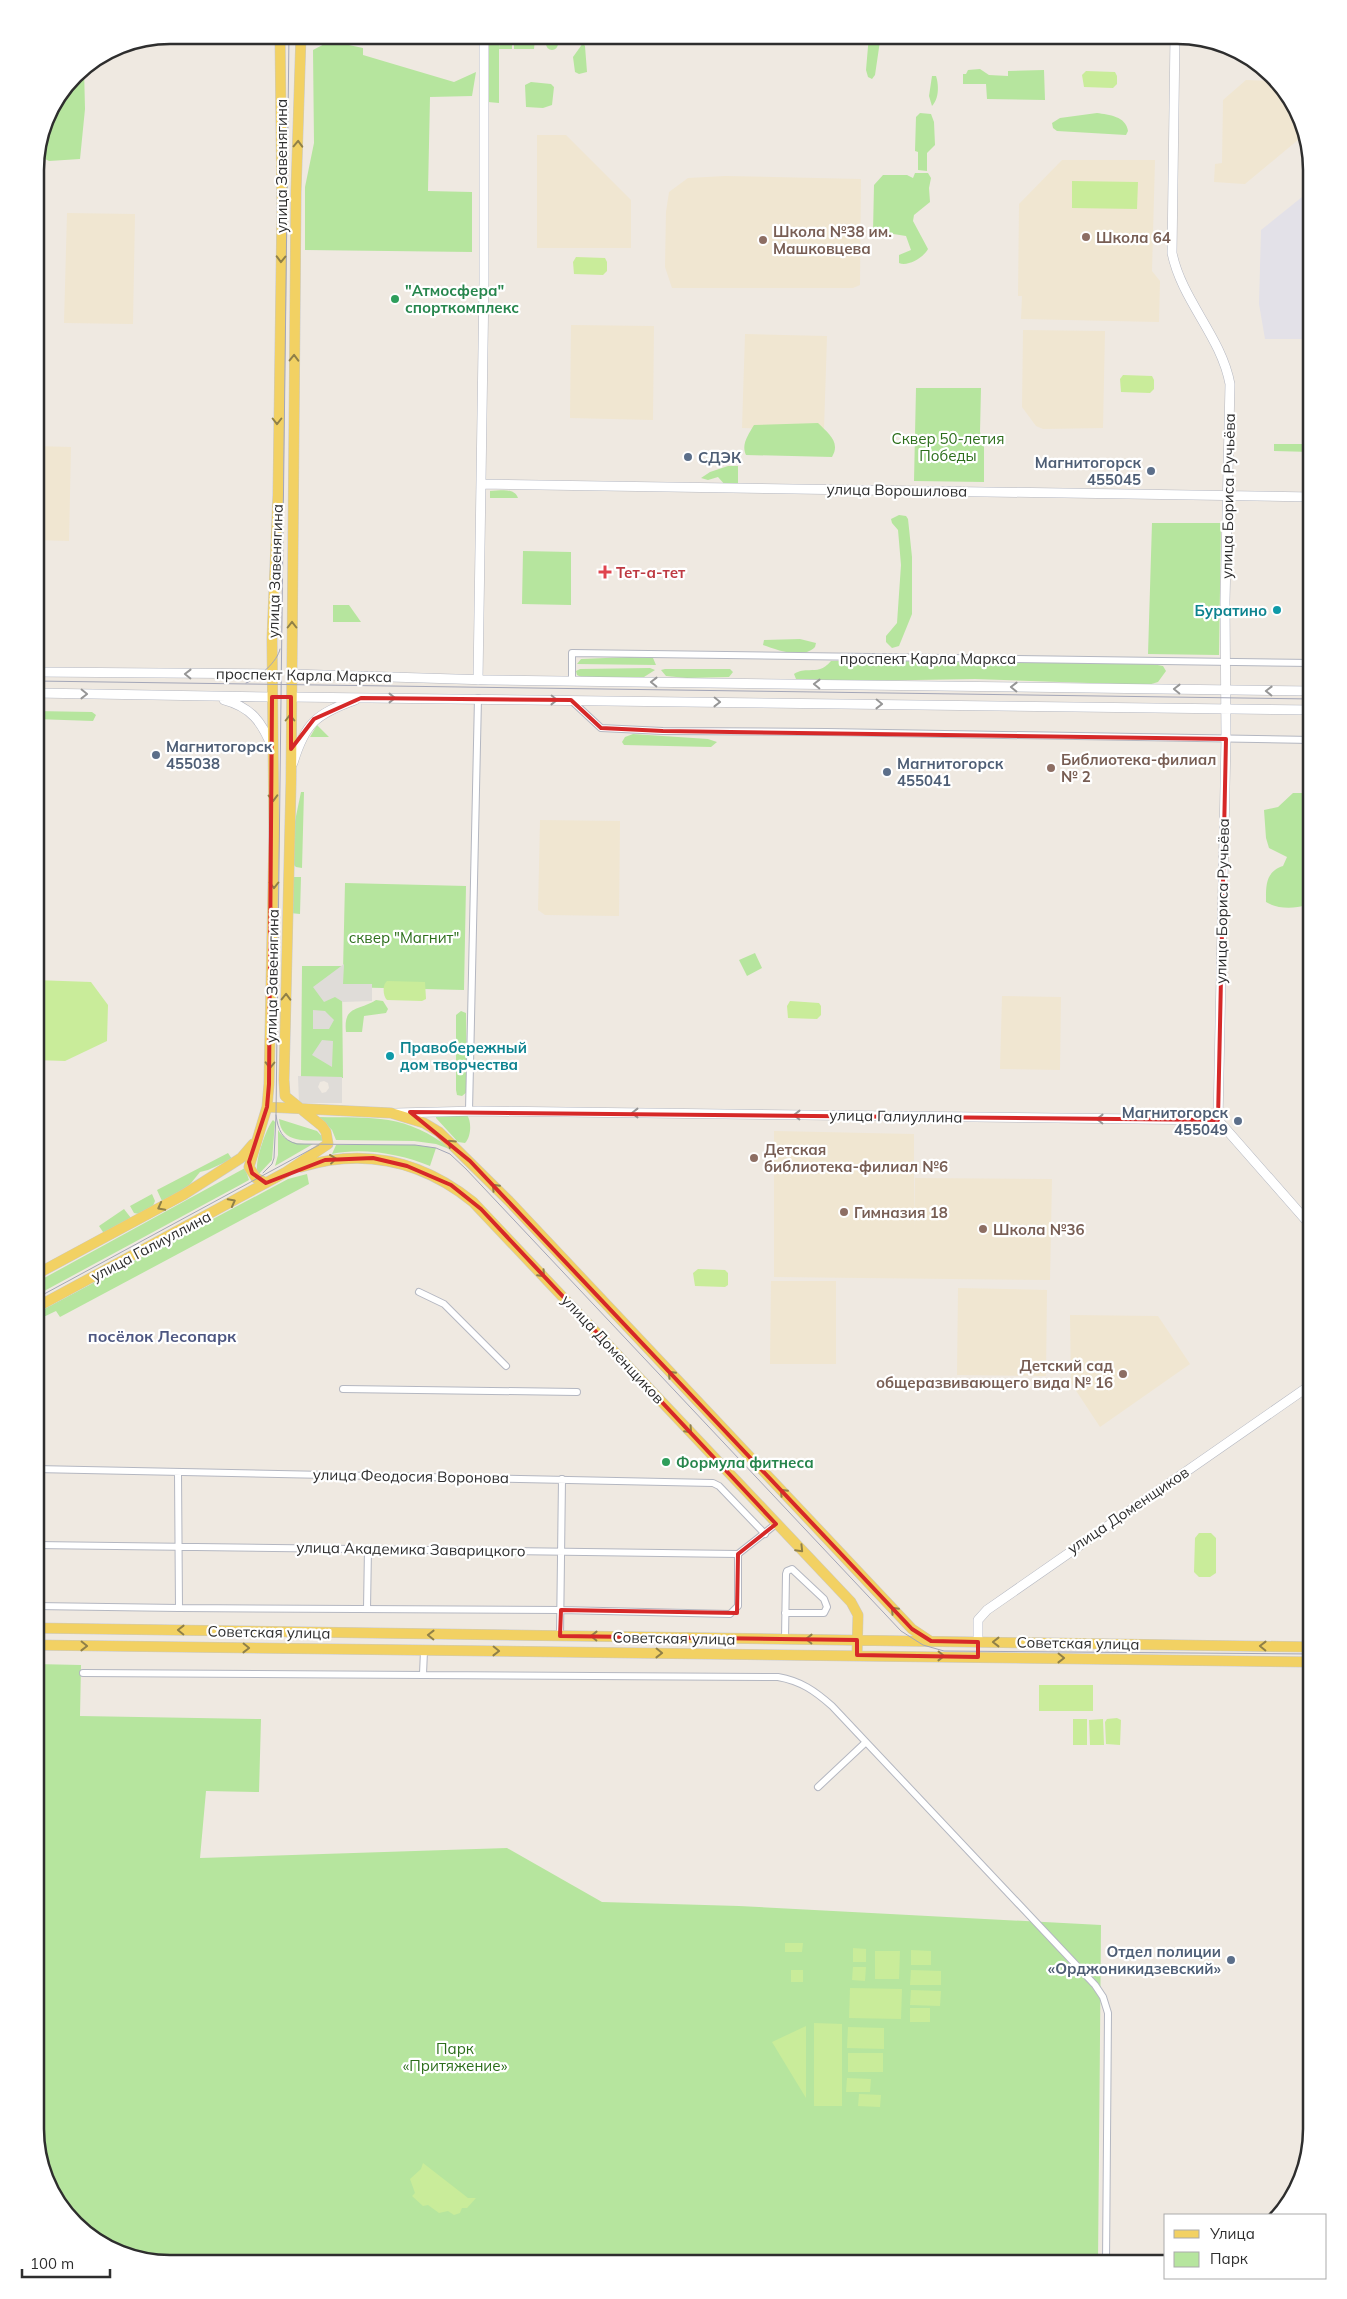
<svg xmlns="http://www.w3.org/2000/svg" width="1347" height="2299" viewBox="0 0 1347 2299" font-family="Mulish,sans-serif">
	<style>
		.industrial { fill: #e3e1e8 }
		.education { fill: #f0e6d1 }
		.green { fill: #b6e59e }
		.pitch { fill: #c9ec9a }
		.plaza { fill: #dfdcd8; fill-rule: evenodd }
		.water { fill: #75cff0 }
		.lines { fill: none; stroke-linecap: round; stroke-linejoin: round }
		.street-casing { stroke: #b4b7c1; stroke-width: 8 }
		.secondary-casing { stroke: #b4b7c1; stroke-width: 10 }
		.primary-casing { stroke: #c9c9c9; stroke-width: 11 }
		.street { stroke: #fff; stroke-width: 6 }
		.secondary { stroke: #fff; stroke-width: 9 }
		.primary { stroke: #f2d163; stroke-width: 10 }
		.tram { stroke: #a3a6b8; stroke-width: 1 }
		.oneway { stroke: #908048 }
		.oneway2 { stroke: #969696 }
		.marked { fill: none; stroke: #d62828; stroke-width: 4; stroke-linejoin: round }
		.education-dot { fill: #8d6e63; stroke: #fff; stroke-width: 2 }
		.leisure-dot { fill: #2e9e5b; stroke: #fff; stroke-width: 2 }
		.service-dot { fill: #5c6f8a; stroke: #fff; stroke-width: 2 }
		.health-dot { fill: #e0444e; stroke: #fff; stroke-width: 2 }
		.culture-dot { fill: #0f9aa8; stroke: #fff; stroke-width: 2 }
		.labels { text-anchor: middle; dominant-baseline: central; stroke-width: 4.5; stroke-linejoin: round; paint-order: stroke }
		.street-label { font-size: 15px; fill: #2e2e2e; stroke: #fff }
		.education-label { font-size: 15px; font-weight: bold; fill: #785e54; stroke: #fff; text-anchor: start }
		.leisure-label { font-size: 15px; font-weight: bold; fill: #27864d; stroke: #fff; text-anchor: start }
		.park-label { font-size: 15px; fill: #2c6e1b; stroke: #fff }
		.service-label { font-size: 15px; font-weight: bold; fill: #4e5e75; stroke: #fff; text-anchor: start }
		.health-label { font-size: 15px; font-weight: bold; fill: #be3a42; stroke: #fff; text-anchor: start }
		.culture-label { font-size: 15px; font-weight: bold; fill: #0d838f; stroke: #fff; text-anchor: end }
		.neighbourhood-label { font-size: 16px; font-weight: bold; fill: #4d5680; stroke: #fff }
		.rim { fill: none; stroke: #2e2e2e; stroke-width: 2.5 }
	</style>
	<rect width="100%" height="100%" fill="#efe9e1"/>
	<path class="industrial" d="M1312,189V339H1265L1259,304L1261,230Z"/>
	<path class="education" d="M1246,80L1272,81L1298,110L1304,135L1245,184L1214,182L1215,164L1222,163L1223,100Z
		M537,135H566L631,200V248H537Z
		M1062,160H1155L1152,271L1160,281L1159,322L1021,319L1022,296H1018L1019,204Z
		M725,176L861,179L860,285L853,288H672L665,267L666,212L669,192L688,178Z
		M67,213L135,214L133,324L64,323Z
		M571,325L654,326L653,420L570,418Z
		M1023,330L1105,331L1103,428L1043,429L1036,426L1022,407Z
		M745,334L827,336L824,430L742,428Z
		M35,446L71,447L69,541L35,540Z
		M540,820L620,821L619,916L545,915L538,910Z
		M1002,996L1061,997L1060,1070L1000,1069Z
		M774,1131L914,1134V1231L915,1178L1052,1179L1050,1280L774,1277Z
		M771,1281H836V1364H770Z
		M958,1288L1047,1290L1046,1376L957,1375Z
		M1070,1315L1158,1316L1190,1364L1100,1427L1071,1383Z"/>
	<path class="green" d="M488,35H499V103L488,102Z
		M500,35H506L507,41L512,44V49H499Z
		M869,35H874L880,41L875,75L872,79L868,77L866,70Z
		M546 44a6 6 0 1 1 12 0a6 6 0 1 1-12 0Z
		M520,38L535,39L534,49H514V44Z
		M330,41L363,48V55L454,82L476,72L472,96L430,97L428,191L472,192V252L305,250V187L314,143L313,50Z
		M583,43L585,46L587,72L579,74L575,72L573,57Z
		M84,68L85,109L80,159L49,161L37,155L49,110L75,74Z
		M980,69L989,75L1008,76V71L1044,70L1045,100L987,99L986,84H963V74H966L968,70Z
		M932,76H936C939,85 939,99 932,106L929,96Z
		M531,82L551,84L554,87L552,105L543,108L526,107L525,85Z
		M920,113L931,114L934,122L935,145L927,153V171L918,170V152L915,151L916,117Z
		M1097,113C1109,115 1126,116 1128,131L1126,135L1057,131L1053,128L1052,123L1060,118Z
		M915,173H928L931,178L929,188L930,202L914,215L913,221L928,249C924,257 908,267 899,263V255L911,250L906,236L887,233L875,235L873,232L874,185L883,175H907L913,178Z
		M916,388H981L980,432L984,444V482L914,481Z
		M818,423C828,433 841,442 832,457L746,455C741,445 748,435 754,425Z
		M1274,444H1312V452L1274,451Z
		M728,466H738V487L726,486L718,477L708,480L701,478L710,472Z
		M490,491C500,491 514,487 518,498H490Z
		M899,515L906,516L908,519L912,557V614L899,646L892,648L886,642V636L897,623L901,565L898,530L892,523L891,519Z
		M1152,523H1221L1219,655L1148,654Z
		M523,551L571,552V605L522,604Z
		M333,605H349L361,622H333Z
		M800,639L816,643L815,647C802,660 778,650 763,645L764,640Z
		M630,657L653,658L656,665L577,664L581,659Z
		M927,660L1147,663L1163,666L1166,671L1158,682L1148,685L975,679L856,681L796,679L794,674C806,665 818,677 831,661Z
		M650,668L655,670L644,677H581L577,675L576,671L580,669Z
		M665,669H730L733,672L729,677L687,678L666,676L661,670Z
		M35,711L92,712L96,715L93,721L35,719Z
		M317,725L329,737H310Z
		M633,734L708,739L717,742L711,747L624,745L622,742L625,737Z
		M301,792H304L302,868L296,867L293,864L295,821Z
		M1293,793H1304L1310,795L1309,894L1306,905C1294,909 1277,909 1266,902C1266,886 1265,872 1283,866L1287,857L1269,848L1266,838L1264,810L1278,807Z
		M290,877H301L300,914L290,913Z
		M345,883L466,886L464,990L342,987L343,1078L301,1077L302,966H342L343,971Z
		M755,953L762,968L747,976L739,960Z
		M376,1000L383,1001L388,1009L386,1013L364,1016L362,1032H346C343,1005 359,1011 376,1000Z
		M461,1011L466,1013L467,1092L462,1096L457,1095L456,1090V1015Z
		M467,1115C472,1122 471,1137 465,1143L458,1142L436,1118V1116Z
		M318,1117C373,1118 406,1113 452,1150L436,1144L414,1141L336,1140L332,1130Z
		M279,1119L317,1131L326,1141C307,1140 281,1144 279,1119Z
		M273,1120L275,1122L272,1160L258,1175C253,1166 266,1128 273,1120Z
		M278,1130C287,1144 298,1144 313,1144L275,1166L278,1155Z
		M336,1145H415L436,1148L430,1166C402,1154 362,1147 332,1154Z
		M228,1153L232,1159L208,1170L200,1172L187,1188L162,1201L157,1190Z
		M245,1168L249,1180L240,1185L35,1296V1283Z
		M307,1174L309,1184L60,1317L56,1311L35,1321V1314L288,1179Z
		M152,1194L155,1201L153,1206L139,1214L134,1213L130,1206Z
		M124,1209L131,1218L108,1232H103L99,1226Z
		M35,1664L81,1665L80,1716L261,1719L259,1792L206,1791L200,1858L507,1848L602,1902L739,1906L1101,1925L1098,2264H161L95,2241L49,2189L35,2129Z"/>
	<path class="pitch" d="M1086,71L1115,72L1117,76V84L1113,88L1084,87L1082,75Z
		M1072,181L1138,182L1137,209L1072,208Z
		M576,257L605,258L607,262V271L603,275L574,274L573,262Z
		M1123,375L1152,376L1154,380V389L1150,393L1121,392L1120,379Z
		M35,980L91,982L108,1005L107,1041L65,1061L35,1060Z
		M387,981L425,982L426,999L422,1001L387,1000C383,996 382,985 387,981Z
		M790,1001L819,1003L821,1006V1015L817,1019L788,1018L787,1006Z
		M698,1269L725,1270L728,1273V1285L725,1287L695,1286L693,1273Z
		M1199,1533H1211L1216,1538V1573L1210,1577H1199L1194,1572L1195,1538Z
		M1039,1685H1093V1711H1039Z
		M1117,1718L1121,1720L1120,1745L1106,1744L1105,1722L1107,1719Z
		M1073,1719H1087V1745H1073Z
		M1103,1719L1104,1745H1090L1089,1720Z
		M785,1943H803L802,1952H785Z
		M853,1948L866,1949V1962H853Z
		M911,1950L931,1951V1965H911Z
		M875,1951H900L899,1979H875Z
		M853,1967H866L865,1981L852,1980Z
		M791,1970H803V1982H791Z
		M911,1970L941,1971V1985H910Z
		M850,1988L902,1989L901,2019L849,2018Z
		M911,1990L941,1991L940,2006L910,2005Z
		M910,2008H930V2022H910Z
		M814,2023L842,2024V2106H814Z
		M806,2026V2098L772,2042Z
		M848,2027L884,2028V2049L847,2048Z
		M848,2053H883V2072H848Z
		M847,2078L871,2079L870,2092H846Z
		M859,2094L881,2095L880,2107L858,2106Z
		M423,2163L468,2198H476L467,2208H462L460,2213L454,2215L448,2211L439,2213L428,2205L423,2206L412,2196L415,2193L410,2179L421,2169Z"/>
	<path class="plaza" d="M344,964L343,984H372V1001L343,1002L335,997L324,1002L313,987Z
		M313,1010L325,1011L334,1020L329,1029H313Z
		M322,1040L333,1041L332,1067L312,1055Z
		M298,1076L342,1077V1103H299ZM324,1081L328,1083L329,1088L326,1092L322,1093L318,1087L320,1082Z"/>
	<path class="water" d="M35,1753H44V1770H35Z"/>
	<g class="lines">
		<defs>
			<path id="street" d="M572,681V653L1312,663
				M572,701L601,728L663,731L827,732L1312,740
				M469,1111L478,698
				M419,1292L444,1304L506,1366
				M343,1389L577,1392
				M35,1469L713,1483L719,1486L765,1534
				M35,1545L738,1554L776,1524
				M35,1606L179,1608L178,1472
				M179,1608L561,1610L730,1614L738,1606V1554
				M367,1609L368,1548
				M560,1636L562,1479
				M785,1639L786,1574L787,1571L792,1569L824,1599L827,1607L824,1613H785
				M83,1673L778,1677C801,1681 815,1691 832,1706L1095,1985L1103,1997L1108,2013L1106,2264
				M423,1674L424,1651
				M818,1787L866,1742"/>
			<path id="secondary" d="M1175,35L1172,253C1182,301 1221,336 1230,384L1225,602L1226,739L1218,1120
				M482,484L1312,497
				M35,672L272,674
				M291,674L489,680L1312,691
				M478,680L484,282V35
				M35,693L272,697
				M291,697L1312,710
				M224,700C251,707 262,722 272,747
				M293,763C305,723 316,714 355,700
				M396,1113L478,1111L1218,1120L1312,1227
				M978,1642V1620L987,1610L1312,1384"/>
			<path id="primary" d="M267,1107L391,1113L424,1123L439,1132L509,1201L912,1629L930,1641
				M301,1167C364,1148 422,1161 473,1202L851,1602L858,1615L857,1655
				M266,1183L256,1178L249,1167L267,1107L269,1084L274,836L272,639L278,495L282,209L280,35
				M35,1275L183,1195L241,1158L253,1144
				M35,1308L286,1172L328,1144L326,1132L322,1126L285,1096L284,1080L291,782L296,192L301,35
				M35,1628L1312,1647
				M35,1645L1312,1662"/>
		</defs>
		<use href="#street" class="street-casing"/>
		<use href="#secondary" class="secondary-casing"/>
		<use href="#primary" class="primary-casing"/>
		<use href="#street" class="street"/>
		<use href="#secondary" class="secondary"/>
		<use href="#primary" class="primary"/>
		<path class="tram" d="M35,681L1312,699
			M246,683C258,679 278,661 280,649
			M276,1115C278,1130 282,1140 297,1144L415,1145L436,1148L450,1154L466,1169L901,1631L923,1645L944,1651L1312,1654
			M263,1173L272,1164L274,1158L276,1115L289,35
			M35,1299L319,1145"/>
	</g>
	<defs><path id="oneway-chevron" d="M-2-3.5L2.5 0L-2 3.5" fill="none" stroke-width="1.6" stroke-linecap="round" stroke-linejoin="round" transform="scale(1.25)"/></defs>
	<g class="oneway">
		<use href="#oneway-chevron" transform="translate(298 144) rotate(-88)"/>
		<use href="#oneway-chevron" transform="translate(281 259) rotate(91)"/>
		<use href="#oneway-chevron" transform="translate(294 358) rotate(-89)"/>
		<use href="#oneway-chevron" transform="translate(277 421) rotate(90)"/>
		<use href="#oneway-chevron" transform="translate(292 625) rotate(-90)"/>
		<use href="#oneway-chevron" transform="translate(290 718) rotate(-90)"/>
		<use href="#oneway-chevron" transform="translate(273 798) rotate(89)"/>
		<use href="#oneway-chevron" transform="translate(274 885) rotate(90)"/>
		<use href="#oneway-chevron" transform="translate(286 997) rotate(-89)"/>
		<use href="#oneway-chevron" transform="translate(270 1065) rotate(91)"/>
		<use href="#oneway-chevron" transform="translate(451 1143) rotate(-137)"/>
		<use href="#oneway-chevron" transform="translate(333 1159) rotate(-7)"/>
		<use href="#oneway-chevron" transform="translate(495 1187) rotate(-134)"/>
		<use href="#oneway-chevron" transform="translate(232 1202) rotate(-28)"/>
		<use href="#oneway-chevron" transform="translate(161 1207) rotate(152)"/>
		<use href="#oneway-chevron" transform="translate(542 1274) rotate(47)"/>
		<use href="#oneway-chevron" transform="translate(671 1374) rotate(-133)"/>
		<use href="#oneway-chevron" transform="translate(689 1430) rotate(47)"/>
		<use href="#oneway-chevron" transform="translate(783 1492) rotate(-134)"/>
		<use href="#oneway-chevron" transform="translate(800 1549) rotate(46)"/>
		<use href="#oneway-chevron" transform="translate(894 1610) rotate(-134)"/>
		<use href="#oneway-chevron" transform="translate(181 1630) rotate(-179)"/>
		<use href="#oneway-chevron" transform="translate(431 1635) rotate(-179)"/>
		<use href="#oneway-chevron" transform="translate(594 1636) rotate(-179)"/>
		<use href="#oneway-chevron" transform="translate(809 1639) rotate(-179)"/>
		<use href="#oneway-chevron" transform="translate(996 1642) rotate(180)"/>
		<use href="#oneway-chevron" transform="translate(84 1646) rotate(1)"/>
		<use href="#oneway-chevron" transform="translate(1263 1646) rotate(-179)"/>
		<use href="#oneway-chevron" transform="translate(246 1648) rotate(1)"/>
		<use href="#oneway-chevron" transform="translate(496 1651) rotate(1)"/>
		<use href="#oneway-chevron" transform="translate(659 1653) rotate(1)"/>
		<use href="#oneway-chevron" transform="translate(941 1656) rotate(1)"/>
		<use href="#oneway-chevron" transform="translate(1061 1658) rotate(1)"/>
	</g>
	<g class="oneway2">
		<use href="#oneway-chevron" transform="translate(188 674) rotate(-179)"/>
		<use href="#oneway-chevron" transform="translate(654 682) rotate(-179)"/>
		<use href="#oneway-chevron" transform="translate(817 684) rotate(-179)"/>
		<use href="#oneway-chevron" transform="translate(1014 687) rotate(-179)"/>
		<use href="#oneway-chevron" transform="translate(1177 689) rotate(-179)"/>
		<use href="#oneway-chevron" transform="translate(1269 691) rotate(-179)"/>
		<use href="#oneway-chevron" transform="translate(84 694) rotate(1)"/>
		<use href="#oneway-chevron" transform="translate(392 698)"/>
		<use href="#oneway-chevron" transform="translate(554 700) rotate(1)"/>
		<use href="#oneway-chevron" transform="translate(717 702) rotate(1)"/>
		<use href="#oneway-chevron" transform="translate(879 704) rotate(1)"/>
		<use href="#oneway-chevron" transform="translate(635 1113) rotate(-180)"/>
		<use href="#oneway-chevron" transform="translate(797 1115) rotate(-179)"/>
		<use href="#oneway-chevron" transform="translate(1100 1119) rotate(-179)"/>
	</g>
	<path class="marked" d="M272,697H291V749L314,719L361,698L571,700L601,728L663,731L1226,739L1218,1120L410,1112L470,1161L912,1629L931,1641L978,1642V1657L857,1655V1640L560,1636L561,1610L737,1613L738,1554L776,1524L481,1209L451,1185L407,1166L373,1158L325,1160L266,1183L252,1173L249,1162L267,1107L269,1084Z"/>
	<g class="education-dot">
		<circle cx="1086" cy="237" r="5"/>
		<circle cx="763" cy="240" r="5"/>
		<circle cx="1051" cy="768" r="5"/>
		<circle cx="754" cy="1158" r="5"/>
		<circle cx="844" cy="1212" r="5"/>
		<circle cx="983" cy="1229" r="5"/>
		<circle cx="1123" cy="1374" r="5"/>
	</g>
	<g class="leisure-dot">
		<circle cx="395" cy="299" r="5"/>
		<circle cx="666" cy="1462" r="5"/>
	</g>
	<g class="service-dot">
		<circle cx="688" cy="457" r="5"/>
		<circle cx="1151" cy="471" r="5"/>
		<circle cx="156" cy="755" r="5"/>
		<circle cx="887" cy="772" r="5"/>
		<circle cx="1238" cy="1121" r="5"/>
		<circle cx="1231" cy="1960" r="5"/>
	</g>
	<path class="health-dot" d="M602.5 564.5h5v5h5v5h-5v5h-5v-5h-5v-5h5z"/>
	<g class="culture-dot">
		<circle cx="1277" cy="610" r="5"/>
		<circle cx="390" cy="1056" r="5"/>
	</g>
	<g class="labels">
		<g class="street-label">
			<text transform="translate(281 166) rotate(-90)">улица Завенягина</text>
			<text transform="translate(897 490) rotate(1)">улица Ворошилова</text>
			<text transform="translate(1228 496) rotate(-89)">улица Бориса Ручьёва</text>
			<text transform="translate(275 571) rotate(-88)">улица Завенягина</text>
			<text x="928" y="658">проспект Карла Маркса</text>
			<text transform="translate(304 675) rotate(1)">проспект Карла Маркса</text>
			<text transform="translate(1222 901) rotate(-89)">улица Бориса Ручьёва</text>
			<text transform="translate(272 976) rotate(-89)">улица Завенягина</text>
			<text transform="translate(896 1116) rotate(1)">улица Галиуллина</text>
			<text transform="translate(151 1246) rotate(-28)">улица Галиуллина</text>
			<text transform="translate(613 1349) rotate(47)">улица Доменщиков</text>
			<text transform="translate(411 1476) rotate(1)">улица Феодосия Воронова</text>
			<text transform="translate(1128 1510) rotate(-34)">улица Доменщиков</text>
			<text transform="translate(411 1549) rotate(1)">улица Академика Заварицкого</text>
			<text transform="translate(269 1632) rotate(1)">Советская улица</text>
			<text transform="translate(674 1638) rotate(1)">Советская улица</text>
			<text transform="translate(1078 1643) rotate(1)">Советская улица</text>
		</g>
		<g class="education-label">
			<text x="773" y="231">Школа №38 им.<tspan x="773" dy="17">Машковцева</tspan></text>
			<text x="1096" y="237">Школа 64</text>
			<text x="1061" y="759">Библиотека-филиал<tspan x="1061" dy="17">№ 2</tspan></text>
			<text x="764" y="1149">Детская<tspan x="764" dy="17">библиотека-филиал №6</tspan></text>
			<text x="854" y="1212">Гимназия 18</text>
			<text x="993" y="1229">Школа №36</text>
			<text x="1113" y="1365" text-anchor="end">Детский сад<tspan x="1113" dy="17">общеразвивающего вида № 16</tspan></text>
		</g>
		<g class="leisure-label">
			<text x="405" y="290">"Атмосфера"<tspan x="405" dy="17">спорткомплекс</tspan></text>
			<text x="676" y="1462">Формула фитнеса</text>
		</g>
		<g class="park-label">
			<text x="948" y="438">Сквер 50-летия<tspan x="948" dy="17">Победы</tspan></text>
			<text x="404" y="937">сквер "Магнит"</text>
			<text x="455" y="2048">Парк<tspan x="455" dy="17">«Притяжение»</tspan></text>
		</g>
		<g class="service-label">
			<text x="698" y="457">СДЭК</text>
			<text x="1141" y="462" text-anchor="end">Магнитогорск<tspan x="1141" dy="17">455045</tspan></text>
			<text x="166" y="746">Магнитогорск<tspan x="166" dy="17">455038</tspan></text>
			<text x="897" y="763">Магнитогорск<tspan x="897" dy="17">455041</tspan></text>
			<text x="1228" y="1112" text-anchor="end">Магнитогорск<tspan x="1228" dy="17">455049</tspan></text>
			<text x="1221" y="1951" text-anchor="end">Отдел полиции<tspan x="1221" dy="17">«Орджоникидзевский»</tspan></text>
		</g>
		<g class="health-label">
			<text x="616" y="572">Тет-а-тет</text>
		</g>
		<g class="culture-label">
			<text x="1267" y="610">Буратино</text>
			<text x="400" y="1047" text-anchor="start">Правобережный<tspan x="400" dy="17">дом творчества</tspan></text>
		</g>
		<g class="neighbourhood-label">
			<text x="162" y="1336">посёлок Лесопарк</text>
		</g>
	</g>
	<path d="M0 0H1347V2299H0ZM170 44H1177A126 126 0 0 1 1303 170V2129A126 126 0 0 1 1177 2255H170A126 126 0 0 1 44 2129V170A126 126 0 0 1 170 44Z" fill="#fff" fill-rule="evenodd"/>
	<path class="rim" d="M170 44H1177A126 126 0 0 1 1303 170V2129A126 126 0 0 1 1177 2255H170A126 126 0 0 1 44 2129V170A126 126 0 0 1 170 44Z"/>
	<rect x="1164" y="2214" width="162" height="65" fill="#ffffff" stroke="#ababab"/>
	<rect x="1174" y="2230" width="25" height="8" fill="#f2d163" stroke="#ababab"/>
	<text x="1210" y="2239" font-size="15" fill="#2e2e2e">Улица</text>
	<rect x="1174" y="2252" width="25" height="15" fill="#b6e59e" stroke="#ababab"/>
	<text x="1210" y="2264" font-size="15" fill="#2e2e2e">Парк</text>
	<path d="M22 2269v8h88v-8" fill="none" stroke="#2e2e2e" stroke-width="2.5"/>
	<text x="30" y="2269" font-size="15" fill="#2e2e2e" stroke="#ffffff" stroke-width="4" paint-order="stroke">100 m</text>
</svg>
